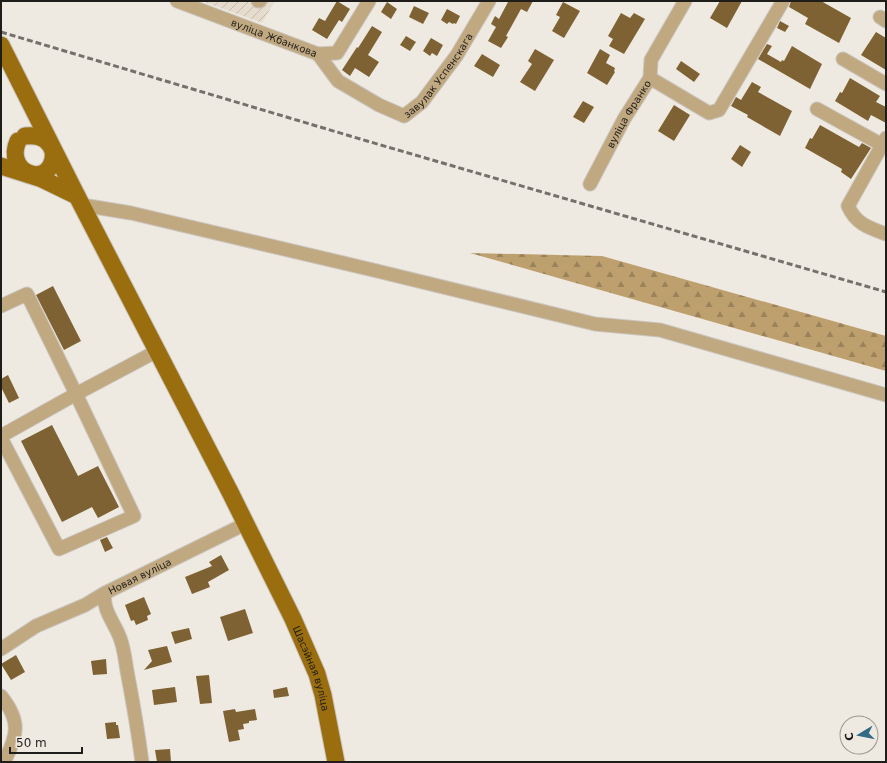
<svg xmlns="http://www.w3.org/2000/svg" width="887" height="763" viewBox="0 0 887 763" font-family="'DejaVu Sans',sans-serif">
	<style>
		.industrial { fill: url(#industrial-furrows) }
		.forest { fill: url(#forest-firs) }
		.building { fill: #7e6233 }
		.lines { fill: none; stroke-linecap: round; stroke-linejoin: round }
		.minor-casing { stroke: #cac5bd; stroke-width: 15 }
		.major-casing { stroke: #cac5bd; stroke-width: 19 }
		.minor { stroke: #c0a881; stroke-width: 13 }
		.major { stroke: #9a6e0f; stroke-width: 17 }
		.rail { stroke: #74706b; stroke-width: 3; stroke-dasharray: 6 3; stroke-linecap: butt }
		.labels { text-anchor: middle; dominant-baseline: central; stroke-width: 4; stroke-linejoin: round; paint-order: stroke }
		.street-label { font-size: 10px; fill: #1f1d1a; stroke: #efeae1 }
	</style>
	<defs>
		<pattern id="industrial-furrows" width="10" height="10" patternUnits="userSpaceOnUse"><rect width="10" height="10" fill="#e6dccd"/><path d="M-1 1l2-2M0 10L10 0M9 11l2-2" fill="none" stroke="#c5bcaf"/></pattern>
		<pattern id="forest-firs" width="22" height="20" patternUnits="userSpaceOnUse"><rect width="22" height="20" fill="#bea06f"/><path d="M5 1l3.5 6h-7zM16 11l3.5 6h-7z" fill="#9a825a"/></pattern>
	</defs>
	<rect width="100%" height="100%" fill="#efeae1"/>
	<path class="industrial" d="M201,1H275L262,23Z"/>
	<path class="forest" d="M470,253L602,256L886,336V371Z"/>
	<path class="building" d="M337,1L350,9L342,22L339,20L327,39L312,30L319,18L325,21Z
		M506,1H533L527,12L521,9L506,36L508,37L501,48L488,41L496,27L491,24L495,16L499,19L508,2Z
		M720,1H742L727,28L710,18Z
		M791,1H821L851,18L839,43L805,24L808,18L789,7Z
		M387,2L397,9L391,19L381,12Z
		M563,2L580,11L564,38L552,31L560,17L556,15Z
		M414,6L429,13L423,24L409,17Z
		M447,9L460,16L456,24L454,23L453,24L449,22L447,24L441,20Z
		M621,13L630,18L634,13L645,19L624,54L609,46L613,39L608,36Z
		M780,21L789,26L785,32L777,28Z
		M372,26L382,32L368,55L379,62L369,77L355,68L350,76L342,70L357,47L358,48Z
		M876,32L886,38V70L861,55Z
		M406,36L416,42L410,51L400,45Z
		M431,38L443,45L437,56L432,53L430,56L423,51Z
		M767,44L772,46L767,54L781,62L782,60L784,61L792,46L822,64L810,89L758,59Z
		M535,49L554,60L535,91L520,82L532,64L528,61Z
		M600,49L610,55L606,63L615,68L614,71L615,72L607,85L587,73Z
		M482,54L500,65L493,77L474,66Z
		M681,61L700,74L694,82L676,69Z
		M850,78L880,96L876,102L886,107V123L871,115L868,121L835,101L840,92L842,93Z
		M752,82L761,87L758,92L792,111L780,136L747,117L748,115L731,106L736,97L741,100Z
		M583,101L594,107L584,123L573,117Z
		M674,105L690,115L674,141L658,131Z
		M820,125L859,147L862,143L871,148L851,179L841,172L842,169L805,148L810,138L812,139Z
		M740,145L751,152L742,167L731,159Z
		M53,286L81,341L64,350L36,295Z
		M8,375L19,398L9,403L1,387V379Z
		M52,425L78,476L98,466L119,507L98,518L92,507L62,522L21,441Z
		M107,537L113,548L105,552L100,540Z
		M221,555L229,570L208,582L210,587L192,594L185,577L212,566L209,562Z
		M144,597L151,614L147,616L148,620L136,625L134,620L131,621L125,605Z
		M245,609L253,633L228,641L220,617Z
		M189,628L192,639L175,644L171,632Z
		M167,646L172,662L144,670L152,661L148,650Z
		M16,655L25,672L11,680L1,664Z
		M106,659L107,674L93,675L91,661Z
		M209,675L212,703L200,704L196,676Z
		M175,687L177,702L154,705L152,690Z
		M287,687L289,696L274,698L273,690Z
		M235,709L236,712L255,709L257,720L249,721V723L243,724L244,729L238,730L240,740L229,742L223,711Z
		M116,722V725H118L120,738L107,739L105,723Z
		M170,749L171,762H157L155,750Z"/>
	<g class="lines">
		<defs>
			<g id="minor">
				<path id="s1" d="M177,1L318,54L337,53L369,1"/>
				<path d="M258,1H260"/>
				<path d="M880,17L886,21"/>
				<path id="s2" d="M318,54L338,81L379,105L404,116L422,102L457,55L489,1"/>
				<path d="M843,59L886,84"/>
				<path d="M650,78L709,113L719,110L783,1"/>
				<path d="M817,109L886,147"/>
				<path d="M886,138L848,206C856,224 869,228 886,234"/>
				<path id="s3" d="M590,184L624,119L650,78L651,60L685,1"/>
				<path d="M82,205L131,213L373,270L595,324L660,330L886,395"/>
				<path d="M1,306L27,294L76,394L157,351"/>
				<path d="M1,436L76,394L134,516L59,549L1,438"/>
				<path d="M1,649L36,626L85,605L105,593"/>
				<path d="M1,696C21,721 18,735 4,762"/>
				<path id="s4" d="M142,762C138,732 133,702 127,671C125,659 124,645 118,633C112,620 102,607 105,593L245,524"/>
			</g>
			<g id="major">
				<path id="s5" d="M1,45L77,196L230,492L293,619L317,674L323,695L336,762"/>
				<path d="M18,141C4,172 47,189 53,159C54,155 53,149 50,145C44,136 35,135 25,136"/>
				<path d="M1,166L42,179L77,196"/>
			</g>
		</defs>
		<use href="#minor" class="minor-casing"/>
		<use href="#major" class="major-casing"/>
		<use href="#minor" class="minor"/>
		<use href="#major" class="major"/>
		<path class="rail" d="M1,32L367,141L886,292"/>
	</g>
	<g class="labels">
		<g class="street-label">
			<text stroke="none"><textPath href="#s1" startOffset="104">вуліца Жбанкова</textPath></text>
			<text stroke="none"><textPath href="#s2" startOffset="162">завулак Успенскага</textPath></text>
			<text stroke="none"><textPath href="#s3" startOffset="80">вуліца Франко</textPath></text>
			<text stroke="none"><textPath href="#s4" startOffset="213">Новая вуліца</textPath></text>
			<text stroke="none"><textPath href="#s5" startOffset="697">Шасэйная вуліца</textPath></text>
		</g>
	</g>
	<rect width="887" height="763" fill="none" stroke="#1f1d1a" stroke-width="4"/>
	<g transform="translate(859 735) rotate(260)"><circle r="19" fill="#efeae1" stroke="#9c9891"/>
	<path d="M0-3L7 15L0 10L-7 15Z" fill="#316b84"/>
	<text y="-6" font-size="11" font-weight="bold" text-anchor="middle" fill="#1f1d1a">С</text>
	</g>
	<path d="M10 747v6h72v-6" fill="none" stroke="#1f1d1a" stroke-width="2"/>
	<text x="16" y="747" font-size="12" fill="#1f1d1a" stroke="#efeae1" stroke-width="3" paint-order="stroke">50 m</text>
</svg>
